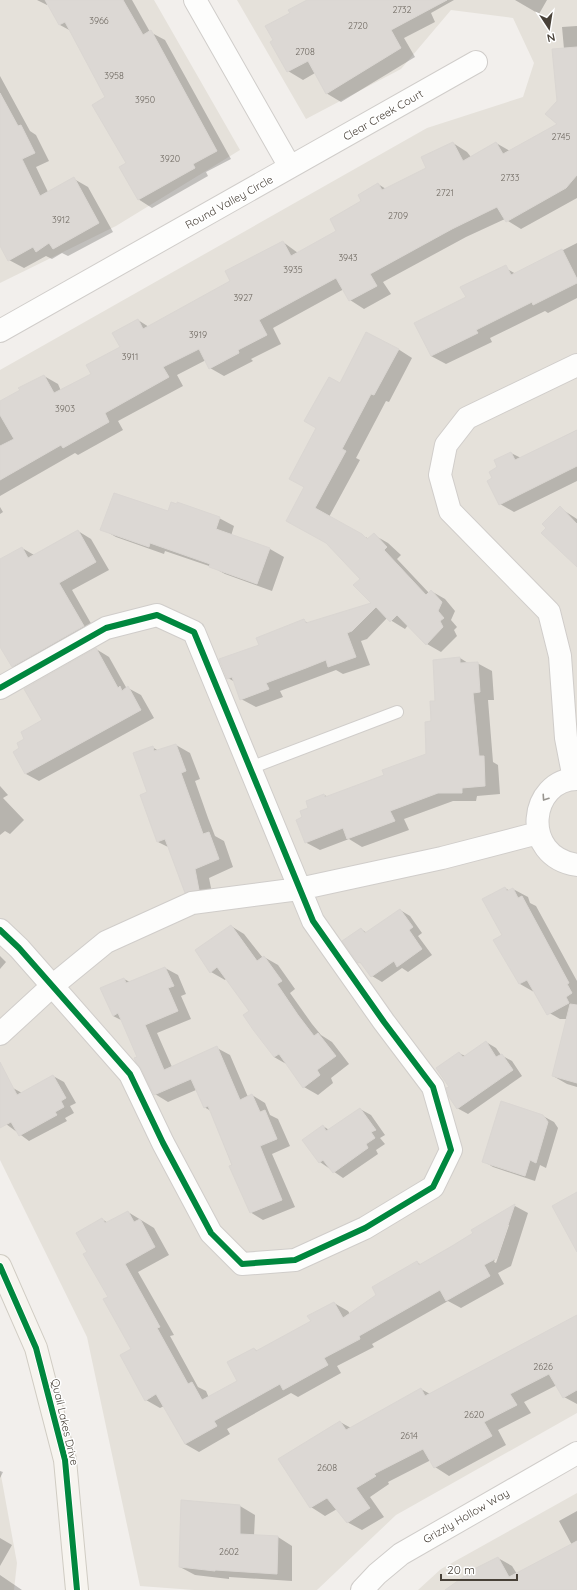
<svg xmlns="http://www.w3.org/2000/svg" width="577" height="1590" viewBox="0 0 577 1590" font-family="Quicksand,sans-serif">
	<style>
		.residential { fill: #e5e1da }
		.shadow { fill: #0003; fill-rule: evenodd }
		.building { fill: #dcd8d4; stroke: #dad6d2 }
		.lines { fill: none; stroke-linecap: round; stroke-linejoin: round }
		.lane-casing { stroke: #d0cdca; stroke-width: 14 }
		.street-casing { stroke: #d0cdca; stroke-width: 24 }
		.secondary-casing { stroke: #d0ccc3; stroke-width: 24 }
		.lane { stroke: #fdfdfc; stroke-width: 12 }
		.street { stroke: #fdfdfc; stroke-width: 22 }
		.secondary { stroke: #f7f4ef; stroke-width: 22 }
		.cycleway-casing { stroke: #fff; stroke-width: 8 }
		.cycleway { stroke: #00873e; stroke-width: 6 }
		.oneway { stroke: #999690 }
		.labels { text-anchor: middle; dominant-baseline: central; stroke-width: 3; stroke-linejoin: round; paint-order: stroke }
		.number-label { font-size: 9px; fill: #6e6860 }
		.street-label { font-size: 11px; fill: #484138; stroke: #fff }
	</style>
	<rect width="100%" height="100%" fill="#f2efec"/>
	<path class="residential" d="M0,0H154L240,150L116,226L0,283Z
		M237,0H577V1413L396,1515L317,1590H194L140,1586L87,1337L0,1160V370L427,128L523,97L534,63L513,18L451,10L401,69L306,119Z
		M0,1470L17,1563L14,1590H0Z
		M577,1493V1590H418L441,1569Z"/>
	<path class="shadow" d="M37,0H132L150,32L165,40L231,159L206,172L208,176L152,208L138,199L107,98L71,31L60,25L48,5H47Z
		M310,0H454L431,13L435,22L404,38L415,57L341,102L326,93L315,73L303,80L288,71L291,14Z
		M515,0H547L539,14Z
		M577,26V86L564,49L562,27Z
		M0,76L30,131L36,135L49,161L36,167L48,192L74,179L88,187L113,232L68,256L62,253L52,259L46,256L24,268L9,260L0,243Z
		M577,100V198L521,229L505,219L466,237L383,282L391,294L364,309L350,300L344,289L273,328L281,344L251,359L253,361L224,376L210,368L206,360L177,375L183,386L118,421L123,430L78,455L75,453L0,496V403L44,376L58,384L61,391L92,375L122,348L138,320L149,327L232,281L283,242L298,253L338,231L378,184L386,189L428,168L453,143L467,152L471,157L496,143L510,151L558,124Z
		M577,243V298L548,313L545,311L490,338L492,342L446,364L431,356L467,298L507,269L516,274Z
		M398,349L412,358L389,402L386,401L356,458L360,460L329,517L369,539L374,535L388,543L401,555L397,559L429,593L431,591L445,599L455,611L451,620L457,627L454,630L457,636L441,652L427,644L408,625L405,629L387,618L367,639L361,641L370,665L343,674L336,670L280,691L283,697L256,707L241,699L235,682L228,678L304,621L309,623L373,603L362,579L327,543L305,488L341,384Z
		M577,430V481L514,512L500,504L493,478L499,468L511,453L521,458Z
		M0,507L3,512L0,514Z
		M560,508L577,519V566L548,528Z
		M168,513L219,518L234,526L231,536L270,549L284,557L272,591L225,574L212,567L165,551L164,554L116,537L102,529Z
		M78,531L91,539L109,570L72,590L97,634L27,674L13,666L0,644V560L22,548L34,555Z
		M96,649L109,657L127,689L128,688L141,695L154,718L39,781L26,774L21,749L25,740L43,721Z
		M460,658L468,663H477L492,671L494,700H488L493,762L498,765L500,794L477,796L476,801H453L404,819L409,830L362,847L349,839L320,850L305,842L303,818L310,809L307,801L324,795L329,797L385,776L427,755L436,702Z
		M176,745L190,753L200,779L195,781L208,818L215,836L224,841L233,867L209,878L213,898L200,900L185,892L170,848L158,842L142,795L148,793L152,747L159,751Z
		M0,786L8,795L3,798L24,820L10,834L5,831L0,835Z
		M505,888L510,891L513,889L528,897L530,903L536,906L577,981V1015L568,1019H560L546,1011L534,992L520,984L494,940L503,935Z
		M400,910L410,916L422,933L418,936L432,955L408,972L402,968L382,982L372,976L365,966L359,962L361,929L367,933Z
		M231,926L244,934L263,958L264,957L278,965L295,989L290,993L312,1024L321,1035L332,1042L349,1064L331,1078L333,1083L318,1095L304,1087L288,1065L274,1057L250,1012L227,978L225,980L211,972Z
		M0,956L6,962L0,969Z
		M165,968L178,975L186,994L181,996L191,1019L157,1033L172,1067L217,1048L230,1055L248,1097L252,1095L265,1103L270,1115L278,1119L290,1146L272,1154L295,1207L263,1220L250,1212L211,1111L204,1107L196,1090L168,1102L155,1094L123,1021L113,1016L124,979L130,982Z
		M577,1038V1087L567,1084L553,1076Z
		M486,1042L496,1048L501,1055L512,1061L522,1076L468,1114L457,1108L450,1087L459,1053L465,1056Z
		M53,1076L64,1082L76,1103L70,1106L74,1113L65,1118L67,1121L29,1141L6,1124L0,1113V1096L13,1088L22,1093Z
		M360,1109L371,1115L385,1135L380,1138L385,1144L376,1150L378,1154L343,1178L320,1162L304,1140L323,1126L329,1130Z
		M543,1116L554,1122L558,1128L546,1168L540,1165L535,1181L493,1167L483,1161Z
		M515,1206L528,1213L511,1266L498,1273L504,1284L461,1308L448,1301L372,1344L374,1347L337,1366L341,1373L298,1397L291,1393L227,1429L230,1434L199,1452L185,1444L164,1406L160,1408L146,1400L133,1349L88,1252L102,1219L108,1223L128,1212L154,1228L169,1255L138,1272L174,1335L170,1336L198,1387L206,1391L209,1398L239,1382L254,1349L258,1351L312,1322L334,1303L348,1311L350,1314L378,1295L417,1262L421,1265L475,1233L473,1230ZM507,1225H509L496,1263L494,1262Z
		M577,1316V1404L564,1397L557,1385L524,1402L531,1413L498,1430L506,1445L449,1476L435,1467L431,1460L388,1482L389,1484L370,1497L384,1517L362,1530L347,1522L337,1509L325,1516L311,1507L340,1422L351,1428L421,1389L430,1394Z
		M0,1471L3,1472L0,1478Z
		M182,1501L240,1506L255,1515L254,1536L278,1537L292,1546V1581L229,1577V1579L195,1575L180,1567Z
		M577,1511V1590H447L498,1558L512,1566L517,1574L572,1545L559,1521Z
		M0,1538L12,1545L0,1566Z
		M0,1575L22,1590H0Z"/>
	<path class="building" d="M45,0H123L143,35L151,30L217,151L193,164L195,168L138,200L119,167L126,163L92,105L105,97L65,22L59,25Z
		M307,0H447L391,30L401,48L326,94L308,61L287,72L270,42L273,40L265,26L290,13L288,10Z
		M577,47V175L566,188L506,222L497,207L452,229L370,274L377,286L349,301L336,278L259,320L267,335L238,350L239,353L209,369L199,349L163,367L169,377L105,413L109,422L63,448L61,445L0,480V446L14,439L0,415V401L20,390L18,388L44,375L54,393L91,374L86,365L120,347L112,333L138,319L143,329L230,281L225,271L283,241L291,256L336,231L330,219L361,201L358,195L378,183L382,190L426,168L421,157L453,142L463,161L496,142L503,154L557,124L545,114L557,101L552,49Z
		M0,93L18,126L21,125L35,153L22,159L40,196L74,177L99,223L53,249L49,243L36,252L33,247L8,261L0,246Z
		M562,249L577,279V283L533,305L532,302L476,330L478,333L431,356L414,323L466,297L460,287L506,265L511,275Z
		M366,332L399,349L374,395L371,394L342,449L346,451L315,508L362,534L367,539L374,533L387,547L384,550L426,595L431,590L442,602L438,611L444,618L440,621L443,627L426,645L397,615L390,622L376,607L352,631L347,633L356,657L328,667L326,660L306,668L266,683L269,689L240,700L232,677L227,679L219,659L259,645L256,638L304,619L306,623L371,603L353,585L360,579L326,543L286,521L304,487L289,479L316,428L304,421L329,377L340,383Z
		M577,430V466L499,505L487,481L492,478L489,472L497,467L494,460L511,452L515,460Z
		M114,493L168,511L171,502L177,504V502L220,517L216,529L270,548L257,584L209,567L210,564L150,543L149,547L100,530Z
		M560,506L577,524V567L541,533L546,528L542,524Z
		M78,530L96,562L59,583L84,626L12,667L0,647V559L22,547L28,558Z
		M96,648L118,688L120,686L122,691L128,686L141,710L25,774L13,752L19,748L17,743L24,739L21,732L42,720L24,689Z
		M460,657V663L478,662L480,692L473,693L479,756H484L485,786L462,788V793H438L390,811L395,821L347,839L343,828L305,843L296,820L302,817L300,811L308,808L306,801L324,794L325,797L384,775L382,770L426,754L425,722L431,721L430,701H435L433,660Z
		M176,744L186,771L181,773L194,809L203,834L209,832L219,859L195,869L199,890L185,893L165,839L157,842L140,795L147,792L133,753L153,746L154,751Z
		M505,887L507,891L513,888L518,898L522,896L569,983L567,984L572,993L566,997L569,1003L547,1015L527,980L519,984L493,940L502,935L482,899Z
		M400,909L413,927L409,930L422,949L397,967L394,961L371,977L360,962L358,963L342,941L361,928L365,933Z
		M231,925L257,961L264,956L282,981L277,984L298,1015L314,1036L318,1033L336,1056L317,1070L320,1075L303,1088L279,1054L274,1057L254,1031L243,1015L249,1011L217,967L210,973L195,950Z
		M165,967L174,986L168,988L178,1011L145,1025L164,1070L217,1046L240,1100L252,1094L260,1112L265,1110L277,1139L260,1146L282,1200L250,1213L229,1166L232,1165L208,1106L204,1108L191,1079L154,1095L141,1069L136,1062L134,1058L137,1057L118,1013L113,1016L100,988L124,978L126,983Z
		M570,1004L577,1005V1083L552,1076Z
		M486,1041L496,1057L502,1054L513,1070L457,1109L449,1097L446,1088L449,1087L436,1068L459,1052L463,1057Z
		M0,1062L17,1095L53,1075L66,1098L61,1101L64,1107L55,1112L57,1115L19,1136L11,1122L0,1128Z
		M501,1101L543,1115L548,1122L536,1163L530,1160L525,1176L482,1162Z
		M360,1108L376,1130L371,1132L375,1138L366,1144L368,1148L333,1173L323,1160L319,1163L302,1140L323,1125L326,1131Z
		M577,1192V1252L552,1206Z
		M515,1204L497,1258L484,1265L490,1276L446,1301L440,1290L359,1336L360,1339L324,1358L328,1365L283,1390L280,1384L214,1421L217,1426L185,1444L156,1394L145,1401L120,1355L131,1349L103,1299L108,1297L83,1254L87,1252L76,1233L102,1218L105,1223L128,1211L134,1222L140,1219L155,1247L125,1264L160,1327L157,1328L188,1384L192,1382L202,1400L237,1381L227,1362L254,1348L256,1351L311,1321L307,1316L334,1302L343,1318L376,1295L372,1287L417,1261L419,1265L452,1246L473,1233L471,1230Z
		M577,1315V1390L563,1398L549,1374L510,1394L517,1405L484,1422L492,1436L434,1468L423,1449L374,1474L376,1476L356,1488L370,1508L347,1523L327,1498L310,1508L278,1459L340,1421L346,1430L421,1388L425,1396Z
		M181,1500L240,1505V1534L278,1536L277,1574L215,1570V1571L179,1567Z
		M577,1541V1590H445L476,1568L498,1557L509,1577Z"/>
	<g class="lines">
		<defs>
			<path id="lane" d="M250,768L397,712"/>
			<path id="street" d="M195,0L290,167
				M0,331L476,62
				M0,688L106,628L157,615L194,632L313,921L384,1022L433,1087L451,1150L433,1187L365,1228L295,1260L242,1264L211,1233L163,1143L130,1074L19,948L0,930
				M574,779L566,738L560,656L549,612L450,511L440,475L446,445L467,418L577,365
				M577,779C530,779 519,856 577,865
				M0,1034L51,987L106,942L192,903L299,889L442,858L538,833
				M362,1590L377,1574L401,1554L577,1453"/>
			<path id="secondary" d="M0,1266L36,1348L65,1460L77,1590"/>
		</defs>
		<use href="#lane" class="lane-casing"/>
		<use href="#street" class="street-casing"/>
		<use href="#secondary" class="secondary-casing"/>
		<use href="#lane" class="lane"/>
		<use href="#street" class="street"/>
		<use href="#secondary" class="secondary"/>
		<defs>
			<path id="cycleway" d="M0,688L106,628L157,615L194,632L313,921L384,1022L433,1087L451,1150L433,1187L365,1228L295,1260L242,1264L211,1233L163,1143L130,1074L19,948L0,930
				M0,1266L36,1348L65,1460L77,1590"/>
		</defs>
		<use href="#cycleway" class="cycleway-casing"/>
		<use href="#cycleway" class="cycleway"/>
	</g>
	<defs><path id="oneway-chevron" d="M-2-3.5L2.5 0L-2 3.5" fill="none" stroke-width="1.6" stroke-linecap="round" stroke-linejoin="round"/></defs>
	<use class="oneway" href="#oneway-chevron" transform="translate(545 798) rotate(124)"/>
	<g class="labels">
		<g class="number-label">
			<text x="402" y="9">2732</text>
			<text x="99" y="20">3966</text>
			<text x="358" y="25">2720</text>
			<text x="305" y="51">2708</text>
			<text x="114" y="75">3958</text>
			<text x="145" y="99">3950</text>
			<text x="561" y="136">2745</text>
			<text x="170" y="158">3920</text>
			<text x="510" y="177">2733</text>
			<text x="445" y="192">2721</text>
			<text x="398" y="215">2709</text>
			<text x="61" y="219">3912</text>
			<text x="348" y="257">3943</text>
			<text x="293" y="269">3935</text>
			<text x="243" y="297">3927</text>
			<text x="198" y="334">3919</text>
			<text x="130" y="356">3911</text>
			<text x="65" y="408">3903</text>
			<text x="543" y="1366">2626</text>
			<text x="474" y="1414">2620</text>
			<text x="409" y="1435">2614</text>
			<text x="327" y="1467">2608</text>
			<text x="229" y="1551">2602</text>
		</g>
		<g class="street-label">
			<text transform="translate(383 115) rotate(-30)">Clear Creek Court</text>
			<text transform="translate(229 202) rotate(-29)">Round Valley Circle</text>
			<text transform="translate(65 1422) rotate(77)">Quail Lakes Drive</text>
			<text transform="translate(466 1516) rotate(-30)">Grizzly Hollow Way</text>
		</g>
	</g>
	<g transform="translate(549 28) rotate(168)" stroke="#ffffff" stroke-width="3" paint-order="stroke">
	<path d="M0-3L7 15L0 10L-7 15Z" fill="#484138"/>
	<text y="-6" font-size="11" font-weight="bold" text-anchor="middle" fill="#484138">N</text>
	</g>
	<path d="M441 1574v6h76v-6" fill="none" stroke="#484138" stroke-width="2"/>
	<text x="447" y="1574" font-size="12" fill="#484138" stroke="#ffffff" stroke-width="3" paint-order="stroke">20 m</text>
</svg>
